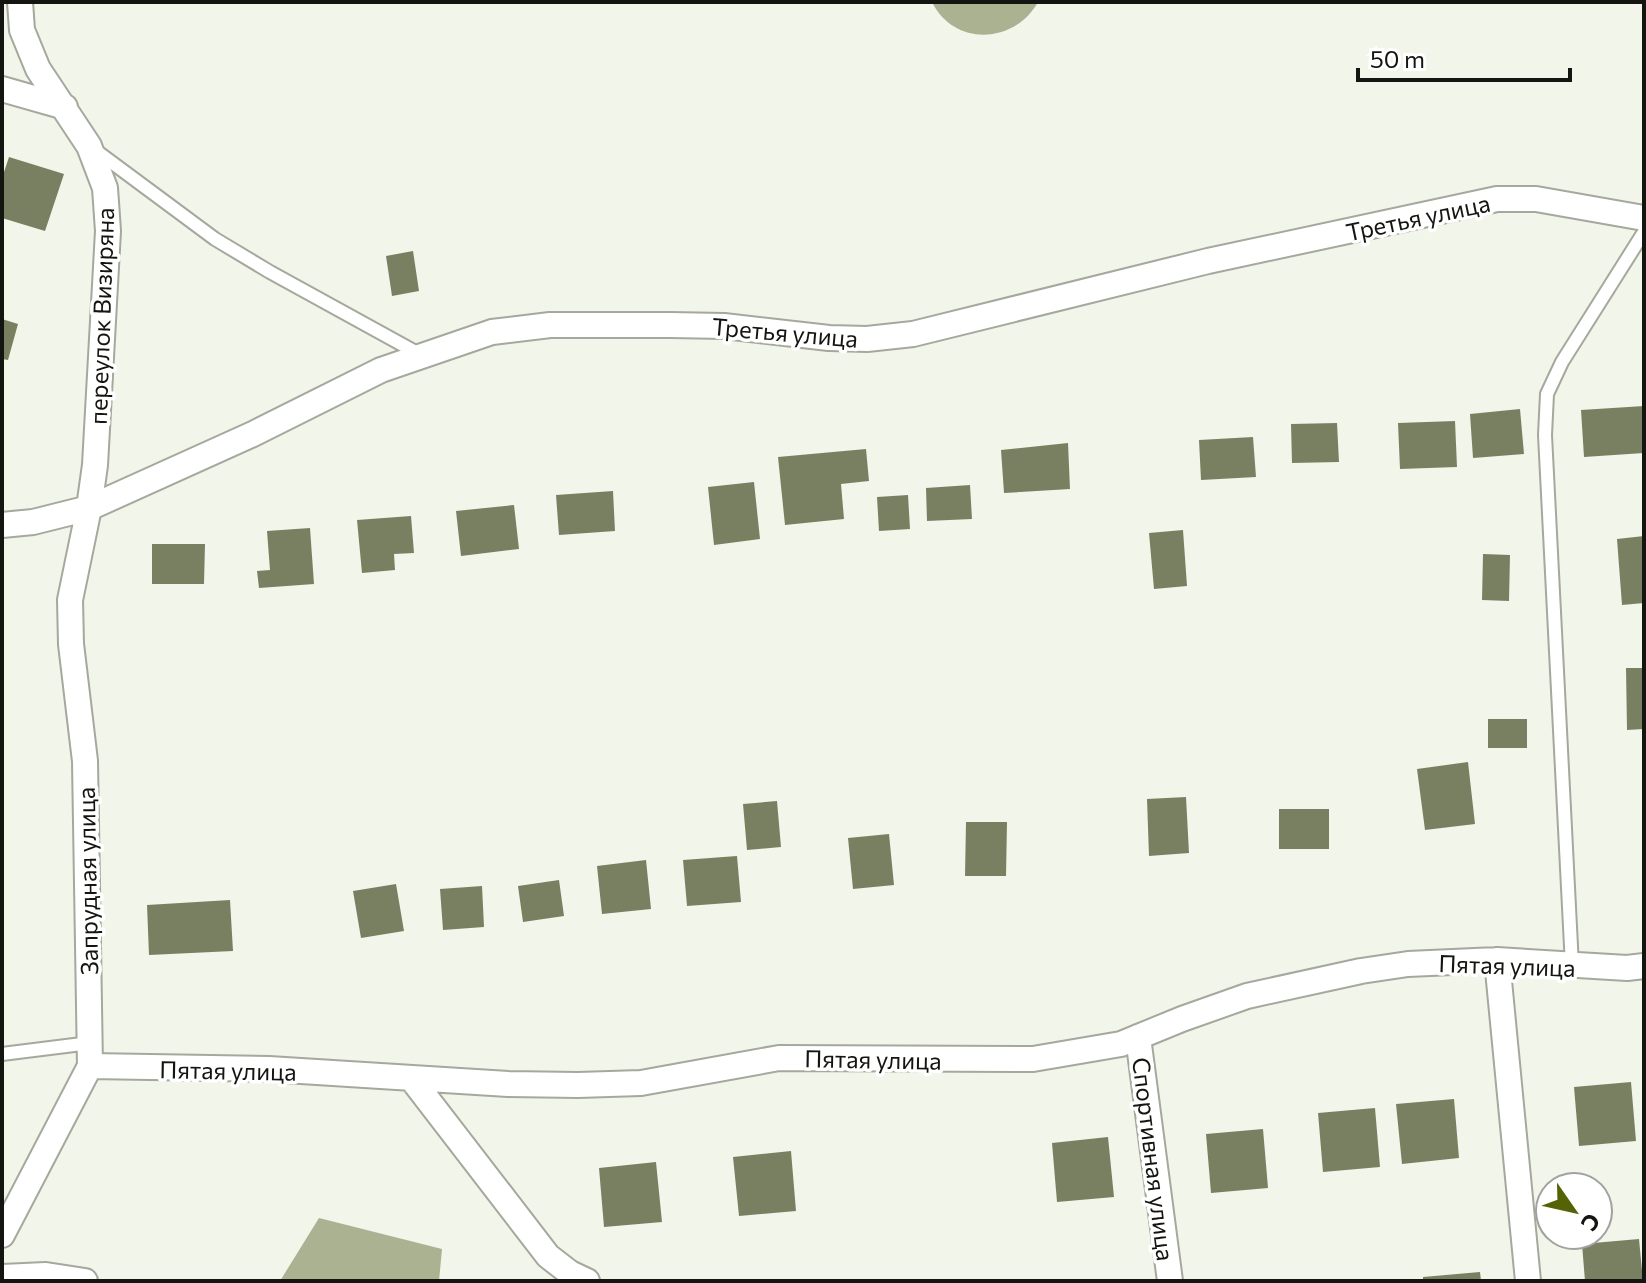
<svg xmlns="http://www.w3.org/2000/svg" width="1646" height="1283" viewBox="0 0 1646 1283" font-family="Commissioner,sans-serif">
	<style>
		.water { fill: #aab292 }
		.building { fill: #798062 }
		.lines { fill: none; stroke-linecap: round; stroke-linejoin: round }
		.lane-casing { stroke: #a5a89c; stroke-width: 16 }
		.street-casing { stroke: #a5a89c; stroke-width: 28 }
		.lane { stroke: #fff; stroke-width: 12 }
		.street { stroke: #fff; stroke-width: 24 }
		.labels { text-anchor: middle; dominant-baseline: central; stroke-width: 7; stroke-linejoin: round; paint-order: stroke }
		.street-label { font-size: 24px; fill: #141511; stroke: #fff }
	</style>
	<rect width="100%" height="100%" fill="#f2f5e9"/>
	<path class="water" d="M932,2H1038C1015,44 954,47 932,2Z
		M319,1218L442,1249L439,1281H280Z"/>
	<path class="building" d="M9,157L64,174L45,231L2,218V178Z
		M413,251L419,291L392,296L386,256Z
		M2,319L18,324L8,360L2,359Z
		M1644,406V453L1584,457L1581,410Z
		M1520,409L1524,454L1473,458L1470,414Z
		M1455,421L1457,467L1400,469L1398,423Z
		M1337,423L1339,462L1292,463L1291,424Z
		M1253,437L1256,477L1201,480L1199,440Z
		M1068,443L1070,489L1004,493L1001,450Z
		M866,449L869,481L841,484L844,519L785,525L778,457Z
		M754,482L760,539L714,545L708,487Z
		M970,485L972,519L927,521L926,488Z
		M613,491L615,531L559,535L556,495Z
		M908,495L910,529L879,531L877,497Z
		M514,505L519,549L461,556L456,511Z
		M411,516L414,553L394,554L395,570L362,573L357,520Z
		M310,528L314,584L259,588L257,571L270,570L267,531Z
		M1183,530L1187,586L1154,589L1149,533Z
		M1644,536V603L1622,605L1617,539Z
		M152,544H205L204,584H152Z
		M1483,554L1510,555L1509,601L1482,600Z
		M1626,668H1644V729L1627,730Z
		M1488,719H1527V748H1488Z
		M1468,762L1475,824L1425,830L1417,769Z
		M1186,797L1189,853L1149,856L1147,799Z
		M777,801L781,847L747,850L743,804Z
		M1279,809H1329V849H1279Z
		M966,822H1007L1006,876H965Z
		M889,834L894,885L853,889L848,838Z
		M737,856L741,902L687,906L683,860Z
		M646,860L651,909L602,914L597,866Z
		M559,880L564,916L523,922L518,886Z
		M396,884L404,931L361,938L353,891Z
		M482,886L484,927L443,930L440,889Z
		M230,900L233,951L149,955L147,905Z
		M1631,1082L1636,1141L1579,1146L1574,1087Z
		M1454,1099L1459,1158L1402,1164L1396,1104Z
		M1375,1108L1380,1167L1323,1172L1318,1113Z
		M1263,1129L1268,1188L1211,1193L1206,1134Z
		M1108,1137L1114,1197L1057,1202L1052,1143Z
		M791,1151L796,1211L739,1216L733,1157Z
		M656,1162L662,1222L604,1227L599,1168Z
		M1639,1239L1643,1281H1585L1582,1244Z
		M1480,1272L1481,1281H1423V1277Z"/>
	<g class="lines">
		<defs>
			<path id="lane" d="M95,150L215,239L270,272L421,355
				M1572,966L1545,435L1547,394L1562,362L1644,232
				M2,1054L90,1043"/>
			<path id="street" d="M2,89L65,107
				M2,525L33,522L89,508L253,434L381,370L492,332L550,325H671L724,326L829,338L867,339L913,334L1208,261L1497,199H1536L1644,218
				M1497,960L1528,1281
				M1138,1037L1170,1281
				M90,1066L269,1069L508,1084L578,1085L641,1083L779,1058L1033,1059L1121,1044L1182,1019L1247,996L1361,971L1408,964L1497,960L1627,968L1644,966
				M411,1078L548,1256L570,1273L587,1281
				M2,1235L90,1066L85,761L71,644L70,600L89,508L95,465L108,231L105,188L89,146L38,69L22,30L20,2
				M2,1277L46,1275L85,1281"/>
		</defs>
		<use href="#lane" class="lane-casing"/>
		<use href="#street" class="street-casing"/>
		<use href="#lane" class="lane"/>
		<use href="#street" class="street"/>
	</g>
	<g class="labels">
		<g class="street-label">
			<text transform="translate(1418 217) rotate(-12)">Третья улица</text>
			<text transform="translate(101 316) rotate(-88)">переулок Визиряна</text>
			<text transform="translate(785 332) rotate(5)">Третья улица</text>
			<text transform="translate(87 881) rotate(-91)">Запрудная улица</text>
			<text transform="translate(1507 965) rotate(2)">Пятая улица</text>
			<text transform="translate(873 1059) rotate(1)">Пятая улица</text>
			<text transform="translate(228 1070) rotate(1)">Пятая улица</text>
			<text transform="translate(1154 1159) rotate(83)">Спортивная улица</text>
		</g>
	</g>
	<rect width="1646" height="1283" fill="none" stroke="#141511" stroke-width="8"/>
	<g transform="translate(1574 1211) rotate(124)"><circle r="38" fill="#ffffff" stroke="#a1a1a0" stroke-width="2"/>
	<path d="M0-6L14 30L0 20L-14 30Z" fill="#556306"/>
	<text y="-12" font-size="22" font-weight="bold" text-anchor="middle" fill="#141511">С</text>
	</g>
	<path d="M1358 68v12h212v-12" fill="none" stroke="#141511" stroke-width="4"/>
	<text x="1370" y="68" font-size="24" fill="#141511" stroke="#ffffff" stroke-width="6" paint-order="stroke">50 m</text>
</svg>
